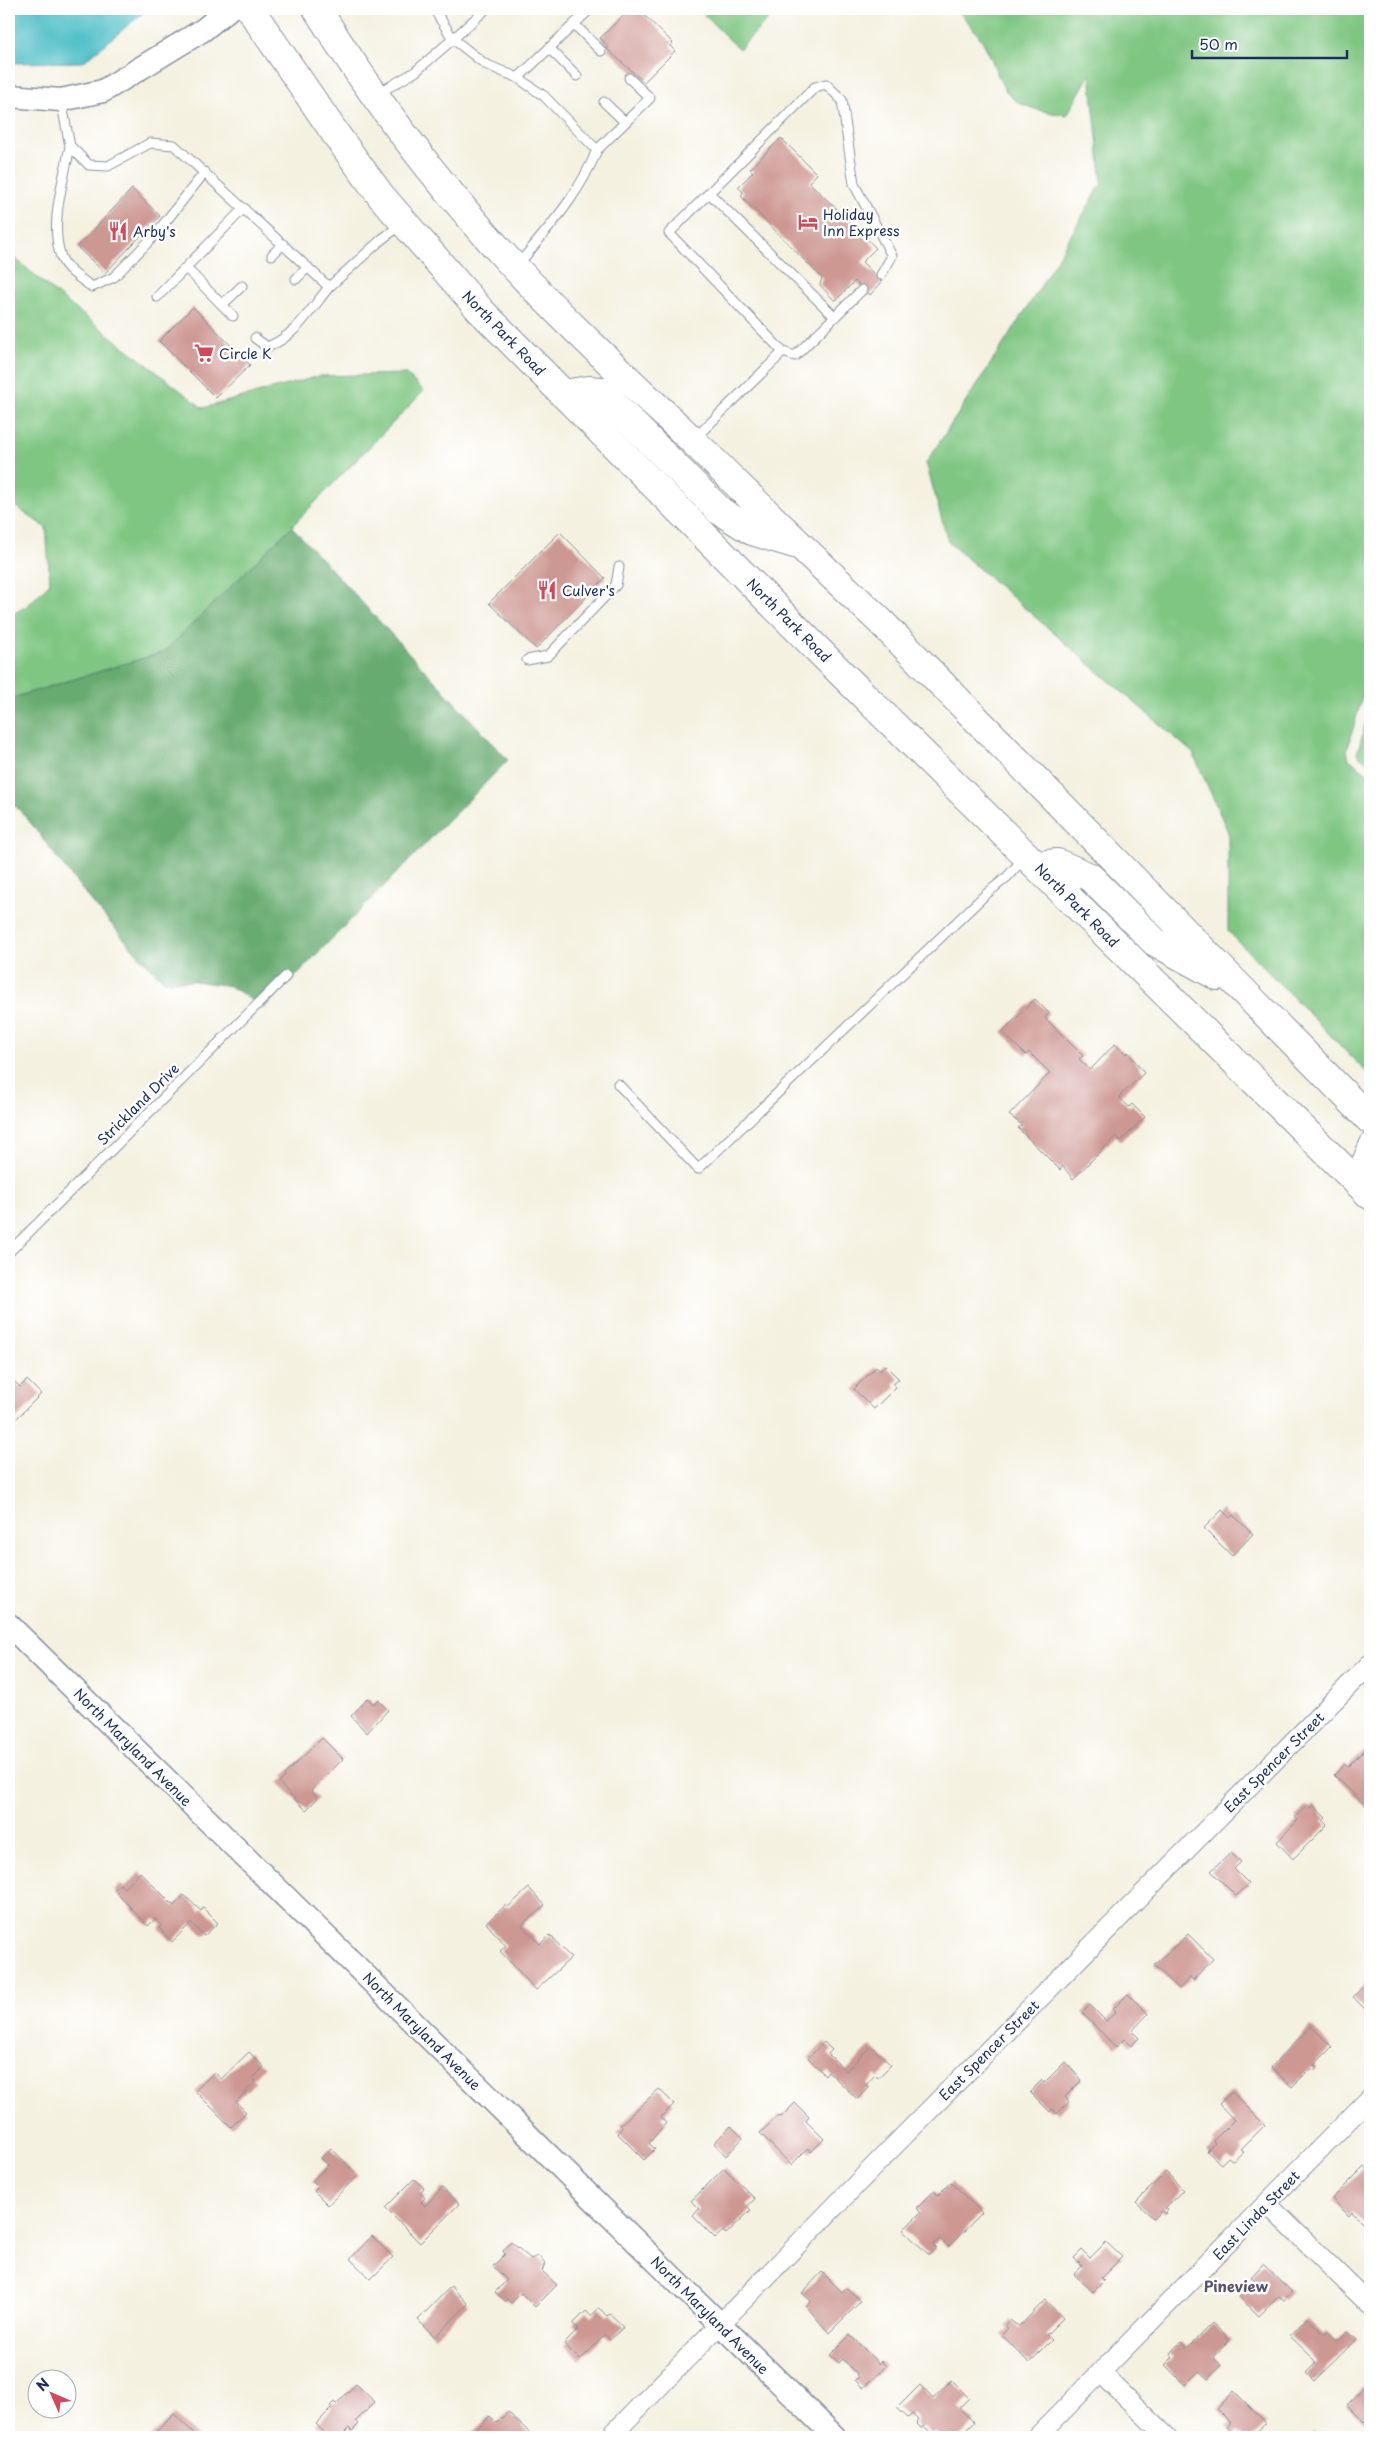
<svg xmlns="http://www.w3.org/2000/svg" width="1379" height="2446" viewBox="0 0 1379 2446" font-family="'Playpen Sans',sans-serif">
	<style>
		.green { fill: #7fc682; stroke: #4d7a70 }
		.forest { fill: #67ab70; stroke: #416d67 }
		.water { fill: #52c0c8; stroke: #367893 }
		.building { fill: #cd9792 }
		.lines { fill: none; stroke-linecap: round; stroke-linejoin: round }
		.service-casing { stroke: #88909f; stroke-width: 11 }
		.minor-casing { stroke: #88909f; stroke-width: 21 }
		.tertiary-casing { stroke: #88909f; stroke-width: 25 }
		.primary-casing { stroke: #88909f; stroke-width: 30 }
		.service { stroke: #fff; stroke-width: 9 }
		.minor { stroke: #fff; stroke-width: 19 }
		.tertiary { stroke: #fff; stroke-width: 22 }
		.primary { stroke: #fff; stroke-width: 28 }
		.labels { text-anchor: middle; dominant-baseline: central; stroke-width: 5; stroke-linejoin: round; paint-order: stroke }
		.poi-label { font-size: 14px; fill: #1b2f5e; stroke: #fff; text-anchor: start }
		.street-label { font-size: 14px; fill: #1b2f5e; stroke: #fff }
		.neighbourhood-label { font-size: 15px; font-weight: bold; fill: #595370; stroke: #fff }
	</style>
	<rect width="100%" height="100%" fill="#fff"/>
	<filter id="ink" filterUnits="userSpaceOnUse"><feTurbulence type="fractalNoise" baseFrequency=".02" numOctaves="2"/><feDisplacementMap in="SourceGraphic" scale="10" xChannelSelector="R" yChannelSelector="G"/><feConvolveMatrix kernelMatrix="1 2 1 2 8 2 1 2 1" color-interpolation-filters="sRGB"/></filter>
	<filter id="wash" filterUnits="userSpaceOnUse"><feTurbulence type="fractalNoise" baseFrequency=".0096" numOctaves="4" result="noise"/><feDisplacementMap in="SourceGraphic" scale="20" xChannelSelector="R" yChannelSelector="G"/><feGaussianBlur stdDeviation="1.12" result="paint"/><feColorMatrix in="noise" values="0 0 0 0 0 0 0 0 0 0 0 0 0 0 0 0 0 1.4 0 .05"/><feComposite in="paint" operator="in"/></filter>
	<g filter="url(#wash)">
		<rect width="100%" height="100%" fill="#f4f1e0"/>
		<path class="green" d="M710,9H779L739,49L704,15Z
			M966,9H1370V670L1347,750L1349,759L1370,775V1076L1228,931V832L1193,753L948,542L926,463L1036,294L1102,183L1090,74L1067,115C1050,113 1031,110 1015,100C1001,91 996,68 989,54C982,38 971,25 960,13Z
			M9,253L59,296L203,408L319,376L406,374L424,391L292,526L293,528L287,531L164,652L9,699V616L27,606L50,583L46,528L9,502Z
			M1370,707V764L1357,754Z"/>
		<path class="forest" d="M293,528L508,760L264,1008L230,986L194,981H164C129,947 98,909 67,871C48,847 32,821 9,800V699L164,652L287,531Z"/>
		<path class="water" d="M9,9H148L83,62L9,63Z"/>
		<g id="blocks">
			<path class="building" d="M630,9L637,13L639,10L673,43L670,46L675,51L644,82L607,49L609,47L600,38Z
				M781,138L817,174L809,182L876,248L862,262L882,282L870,295L855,281L835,301L820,285L822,278L741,196L743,192L738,187L753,172L750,169Z
				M132,189L160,216L105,273L77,247Z
				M193,307L250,365L216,398L159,341Z
				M560,532L605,578L536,649L489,603Z
				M1035,999L1049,1013L1045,1018L1083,1056L1079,1059L1090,1070L1115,1044L1126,1054L1128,1052L1144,1073L1119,1097L1129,1107L1132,1104L1145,1117L1121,1141L1116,1136L1073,1179L1063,1166L1060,1170L1018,1128L1022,1125L1009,1115L1050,1073L1029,1052L1026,1055L1002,1032Z
				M885,1365L899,1379L893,1384L896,1387L874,1409L854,1389L876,1367L880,1371Z
				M9,1376L20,1387L27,1380L41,1394L9,1426Z
				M1222,1510L1230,1518L1233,1515L1253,1534L1232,1556L1204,1528Z
				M368,1698L373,1704L378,1700L388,1710L367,1733L351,1716Z
				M322,1738L343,1759L311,1791L318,1798L306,1810L279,1783L285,1777L284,1775Z
				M1370,1744V1804L1367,1807L1334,1775L1345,1764L1348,1766Z
				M1313,1805L1326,1818L1323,1821L1327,1825L1293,1859L1277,1842L1298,1820L1295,1817L1307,1806L1310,1809Z
				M1231,1853L1241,1862L1234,1869L1249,1884L1236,1896L1211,1871Z
				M140,1872L174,1906L184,1895L201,1911L203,1908L218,1923L204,1936L191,1923L172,1942L159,1928L162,1925L155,1919L148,1926L114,1890L120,1884L124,1888Z
				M529,1888L545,1905L522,1925L540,1944L550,1935L571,1958L536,1990L500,1951L506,1946L486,1923L506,1905L508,1907Z
				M1188,1934L1213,1959L1193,1980L1190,1977L1179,1989L1154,1965Z
				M1370,1979V2014L1353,1997Z
				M1128,1994L1148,2014L1132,2031L1139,2038L1131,2046L1124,2039L1116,2047L1082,2013L1090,2005L1106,2021L1116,2012L1113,2009Z
				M1311,2026L1332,2047L1314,2065L1317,2067L1314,2071L1311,2068L1292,2087L1271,2067Z
				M824,2042L832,2050L828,2054L846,2071L871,2046L891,2065L878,2078L875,2075L866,2085L869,2087L857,2099L828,2071L825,2075L808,2058Z
				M249,2052L264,2067L253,2078L256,2081L236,2102L246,2112L231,2127L195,2091L214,2072L221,2079Z
				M1065,2062L1082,2080L1065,2097L1069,2102L1057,2114L1053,2109L1050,2112L1030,2092L1042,2080L1044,2083Z
				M659,2089L674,2104L661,2117L666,2123L649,2143L655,2149L644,2160L617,2133L623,2127L620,2125Z
				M1232,2092L1265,2125L1241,2149L1244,2151L1233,2161L1228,2157L1221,2164L1207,2151L1215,2143L1213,2141L1234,2120L1219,2104Z
				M795,2103L809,2117L806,2121L824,2139L811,2152L808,2148L791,2165L760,2133L779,2115L781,2117Z
				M731,2126L743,2138L726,2156L714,2143Z
				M331,2148L358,2175L328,2205L314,2191L318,2187L312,2181L328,2165L321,2158Z
				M1364,2167L1370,2172L1369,2229L1352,2212L1349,2216L1332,2199Z
				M724,2168L755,2199L747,2206L751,2210L726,2234L723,2231L715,2238L693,2216L699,2209L691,2201Z
				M1166,2172L1183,2190L1165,2208L1168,2210L1165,2214L1162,2211L1154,2219L1136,2202Z
				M414,2179L424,2188L420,2192L425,2198L421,2202L425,2206L442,2188L459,2204L420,2243L385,2208Z
				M951,2182L982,2213L948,2247L940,2239L933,2245L936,2248L929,2255L903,2230L921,2212L917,2208L934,2191L938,2195Z
				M372,2236L393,2257L371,2279L350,2259Z
				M511,2242L531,2259L538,2256L541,2258L545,2263L542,2271L557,2285L535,2307L521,2293L511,2303L507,2299L505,2301L495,2292L507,2280L493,2266L505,2254L503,2251Z
				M1106,2242L1122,2257L1101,2278L1104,2281L1093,2292L1074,2274L1082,2266L1074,2258L1082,2250L1090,2258Z
				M1263,2264L1292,2292L1284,2300L1279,2296L1259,2316L1239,2297L1255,2280L1251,2277Z
				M822,2272L842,2292L847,2288L861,2301L829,2333L806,2306L811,2301L802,2293Z
				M451,2286L468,2304L435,2337L418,2320Z
				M1045,2300L1063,2318L1046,2335L1052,2340L1029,2363L1002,2335L1008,2328L1005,2325L1010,2320L1019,2327Z
				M599,2308L607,2316L610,2314L624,2327L610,2340L605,2335L580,2360L564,2344L579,2329L573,2324L586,2311L591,2316Z
				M1307,2318L1324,2334L1327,2331L1338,2341L1348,2331L1357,2339L1314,2381L1306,2373L1317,2362L1290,2336Z
				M1212,2323L1230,2340L1213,2357L1221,2365L1208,2379L1199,2371L1185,2385L1165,2365L1173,2357L1170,2353L1181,2342L1187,2348Z
				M850,2335L879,2364L881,2361L886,2366L863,2388L855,2380L859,2377L843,2359L839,2363L830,2355Z
				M1369,2378L1370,2418L1365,2423L1347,2405L1366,2385L1364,2383Z
				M951,2380L969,2398L959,2408L974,2422L959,2437H942L936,2431L932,2434L924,2426L922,2429L916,2423L918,2420L912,2414L908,2418L897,2408L920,2385L933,2399Z
				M356,2384L375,2402L356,2421L359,2424L352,2431L349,2428L340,2437H329L316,2424L332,2408L330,2406L334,2402L336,2404Z
				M1234,2391L1266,2423L1251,2437H1245L1238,2431L1235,2434L1227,2427L1231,2423L1217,2409Z
				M508,2412L534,2437H469L490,2416L497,2423Z
				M174,2414L198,2437H151Z
				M1314,2431L1321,2437H1308Z"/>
		</g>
	</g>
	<g filter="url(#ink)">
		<use href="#blocks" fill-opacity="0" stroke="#88909f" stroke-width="1"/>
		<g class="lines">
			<defs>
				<path id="service" d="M434,9L453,39L486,9
					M574,24L601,51
					M549,48L577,76
					M518,78L590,9
					M377,94L415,72L453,39L485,64L518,78L544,96L597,150C578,197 549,227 517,266
					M61,100L70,146L89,165L108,166L150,143L174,145L329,287L382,239L401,225
					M604,102L625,122
					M70,146C64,180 49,223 61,257C66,270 81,279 92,287L114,277L154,236L205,172
					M597,150L650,98L629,78
					M709,193L835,317
					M272,255L283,244
					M186,268L233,316
					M296,279L308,267
					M157,297L244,208
					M222,305L242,286
					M255,338L267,347C295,337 311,309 329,287
					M783,352L795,356L862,290
					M694,439L783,352L669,233L815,87L826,84L842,100L854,184L892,256L881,275
					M527,660L548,656L616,585L619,567
					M618,1084L698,1169L985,895L1007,877L1025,857
					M9,1252L286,976"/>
				<path id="minor" d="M1354,1179L1370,1142
					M1267,2204L1370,2305
					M1101,2373L1167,2437
					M610,2437L878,2162L1370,1664
					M1037,2437L1370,2098"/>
				<path id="tertiary" d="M9,96L61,100L103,91L203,30L229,9
					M9,1625L835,2437"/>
				<path id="primary" d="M250,9L337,136L381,196L481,311L835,667L1370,1195
					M317,9C372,97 437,182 507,259C566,323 630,381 693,441C755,502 817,562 880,621L1370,1120
					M563,394L589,390L600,391L720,511L752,531L794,544
					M1037,865L1057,863L1090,877L1155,942L1217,976"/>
			</defs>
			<use href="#service" class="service-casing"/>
			<use href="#minor" class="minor-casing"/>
			<use href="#tertiary" class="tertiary-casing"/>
			<use href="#primary" class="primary-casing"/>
			<use href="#service" class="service"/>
			<use href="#minor" class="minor"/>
			<use href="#tertiary" class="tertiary"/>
			<use href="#primary" class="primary"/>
		</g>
	</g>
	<defs>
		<symbol id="hotel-bare" viewBox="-9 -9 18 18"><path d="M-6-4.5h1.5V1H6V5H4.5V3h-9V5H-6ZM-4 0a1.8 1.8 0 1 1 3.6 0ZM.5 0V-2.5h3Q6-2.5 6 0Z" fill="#d1495b" stroke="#fff" stroke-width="2.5" paint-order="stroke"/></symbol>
		<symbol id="restaurant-bare" viewBox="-9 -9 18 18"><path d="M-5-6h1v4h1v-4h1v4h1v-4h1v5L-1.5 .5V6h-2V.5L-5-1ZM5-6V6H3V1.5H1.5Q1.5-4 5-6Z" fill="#d1495b" stroke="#fff" stroke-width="2.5" paint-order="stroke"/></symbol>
		<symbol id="supermarket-bare" viewBox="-9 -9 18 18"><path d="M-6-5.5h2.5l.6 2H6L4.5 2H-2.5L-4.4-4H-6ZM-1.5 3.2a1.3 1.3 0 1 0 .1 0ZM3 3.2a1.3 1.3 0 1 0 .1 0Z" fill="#d1495b" stroke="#fff" stroke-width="2.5" paint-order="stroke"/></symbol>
	</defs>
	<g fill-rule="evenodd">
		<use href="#hotel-bare" x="794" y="208" width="28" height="28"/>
		<use href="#restaurant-bare" x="104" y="217" width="28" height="28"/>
		<use href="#supermarket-bare" x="190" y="339" width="28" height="28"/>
		<use href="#restaurant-bare" x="533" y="576" width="28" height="28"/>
	</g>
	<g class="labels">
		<g class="poi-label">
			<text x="823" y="214">Holiday<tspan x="823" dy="16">Inn Express</tspan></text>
			<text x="133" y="231">Arby's</text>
			<text x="219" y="353">Circle K</text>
			<text x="562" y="590">Culver's</text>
		</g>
		<g class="street-label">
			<text transform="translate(504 333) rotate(46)">North Park Road</text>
			<text transform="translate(789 620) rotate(45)">North Park Road</text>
			<text transform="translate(1077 905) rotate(45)">North Park Road</text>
			<text transform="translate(138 1104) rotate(-45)">Strickland Drive</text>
			<text transform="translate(133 1747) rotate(45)">North Maryland Avenue</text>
			<text transform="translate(1274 1762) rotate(-45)">East Spencer Street</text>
			<text transform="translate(422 2031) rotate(45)">North Maryland Avenue</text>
			<text transform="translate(989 2050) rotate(-45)">East Spencer Street</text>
			<text transform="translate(1256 2215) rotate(-46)">East Linda Street</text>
			<text transform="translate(710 2315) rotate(45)">North Maryland Avenue</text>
		</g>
		<g class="neighbourhood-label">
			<text x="1236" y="2285">Pineview</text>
		</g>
	</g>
	<rect width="1379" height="2446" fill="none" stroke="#fff" stroke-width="30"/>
	<g transform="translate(52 2394) rotate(315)"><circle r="24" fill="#ffffff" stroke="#a4acbf"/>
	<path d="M0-4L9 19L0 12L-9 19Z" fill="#d1495b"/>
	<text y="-8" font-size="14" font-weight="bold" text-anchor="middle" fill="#1b2f5e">N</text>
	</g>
	<path d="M1192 50v8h155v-8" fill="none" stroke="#1b2f5e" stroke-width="2.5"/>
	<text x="1199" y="50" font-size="15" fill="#1b2f5e" stroke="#ffffff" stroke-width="4" paint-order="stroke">50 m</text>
</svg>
